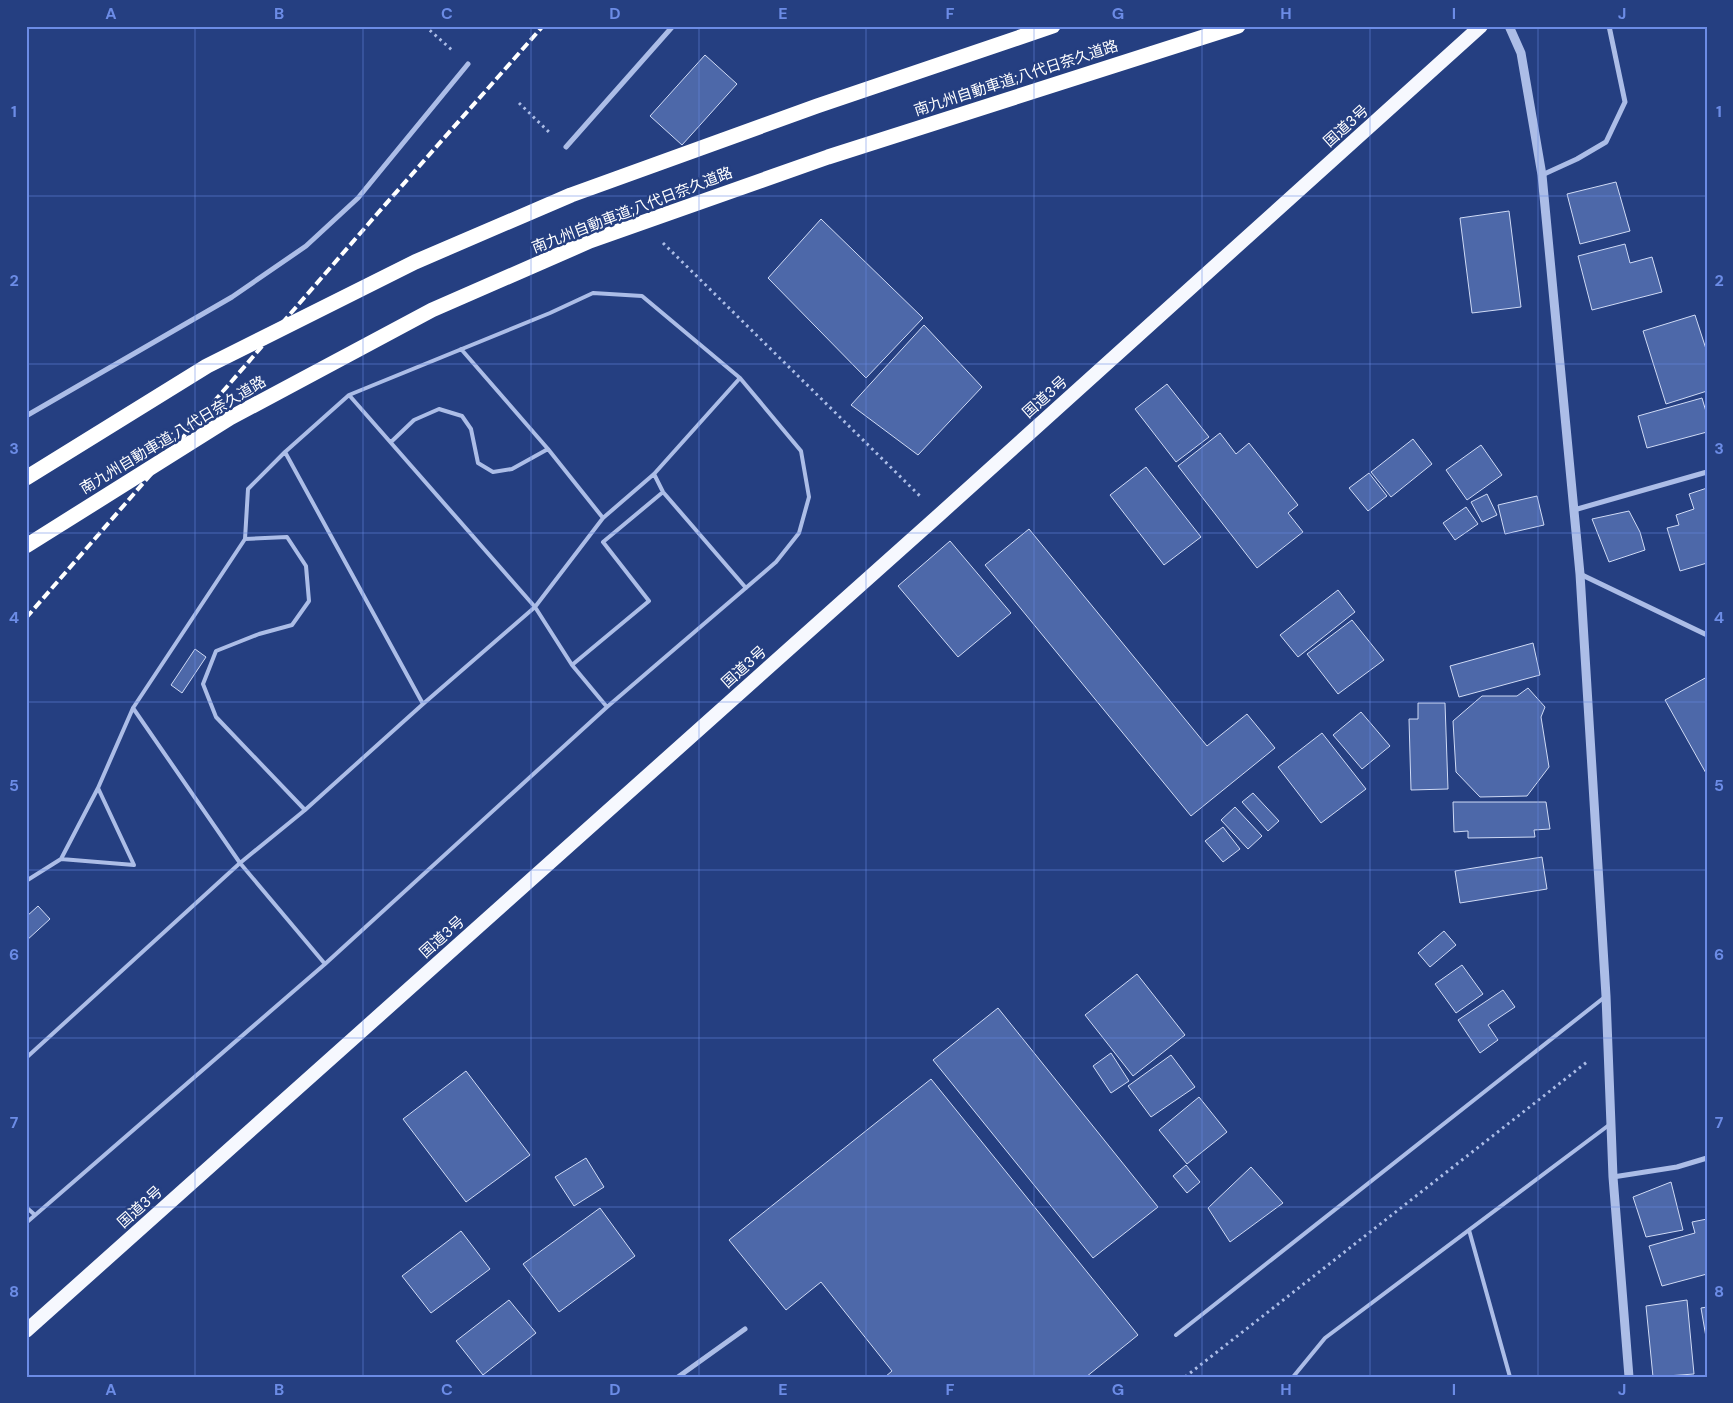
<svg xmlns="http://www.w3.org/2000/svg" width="1733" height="1403" viewBox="0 0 1733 1403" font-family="'DM Sans','Noto Sans JP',sans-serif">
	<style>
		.building { fill: #4d68a9; stroke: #cfdaf5 }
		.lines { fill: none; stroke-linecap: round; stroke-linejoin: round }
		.path { stroke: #acbde7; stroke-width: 3; stroke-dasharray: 2.5 4; stroke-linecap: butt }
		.service { stroke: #acbde7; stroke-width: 4 }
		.minor { stroke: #acbde7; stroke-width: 5 }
		.tertiary { stroke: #acbde7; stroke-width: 9 }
		.trunk { stroke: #f6f8fe; stroke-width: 14 }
		.motorway { stroke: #fff; stroke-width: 15 }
		.rail { stroke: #fff; stroke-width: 4; stroke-dasharray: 9 4; stroke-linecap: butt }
		.grid { fill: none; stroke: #6c8ce6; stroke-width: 1; stroke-opacity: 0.55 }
		.labels { text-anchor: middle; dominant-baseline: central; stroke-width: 5; stroke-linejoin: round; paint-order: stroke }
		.street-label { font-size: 15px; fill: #fff; stroke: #253f81 }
		.neatline { fill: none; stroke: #6c8ce6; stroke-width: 2 }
		.grid-label { font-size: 16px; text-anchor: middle; font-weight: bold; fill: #6c8ce6 }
	</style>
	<rect width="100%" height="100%" fill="#253f81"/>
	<path class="building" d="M705,55L737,84L682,145L650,116Z
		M1616,182L1630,231L1580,244L1567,194Z
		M1509,211L1521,307L1472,313L1460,218Z
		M821,219L923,318L866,378L768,278Z
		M1625,244L1630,263L1652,257L1662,292L1592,310L1578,256Z
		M1695,315L1707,352V391L1666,404L1643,331Z
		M924,325L982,387L918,455L851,405Z
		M1167,384L1209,437L1176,462L1135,409Z
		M1702,398L1707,415V432L1647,448L1638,416Z
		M1220,433L1236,454L1249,443L1298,505L1288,513L1303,532L1257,568L1178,466Z
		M1413,439L1432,464L1391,497L1371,472Z
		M1481,445L1502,475L1467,500L1446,470Z
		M1146,467L1201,537L1164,565L1110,495Z
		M1369,473L1387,496L1368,511L1349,488Z
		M1707,488V563L1680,571L1667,528L1679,525L1676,515L1694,509L1689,494Z
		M1487,494L1497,515L1482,522L1471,502Z
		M1537,496L1544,525L1505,534L1498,505Z
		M1466,507L1478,524L1455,540L1443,523Z
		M1629,511L1640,532L1645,550L1609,562L1592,519Z
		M1029,529L1207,746L1247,714L1275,748L1191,816L985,565Z
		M950,541L1011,613L958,657L898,586Z
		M1338,590L1355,612L1298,657L1280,635Z
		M1352,620L1384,660L1338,694L1307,654Z
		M1533,643L1540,675L1459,697L1450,666Z
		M195,649L206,657L182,693L171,685Z
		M1707,677V775L1665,700Z
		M1528,688L1545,707L1541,717L1549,767L1527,796L1480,797L1456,772L1453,721L1482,696H1517Z
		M1418,703H1445L1448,789L1411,790L1409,719H1418Z
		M1361,712L1390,746L1362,769L1333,735Z
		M1322,733L1366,789L1321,823L1278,767Z
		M1253,793L1279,821L1268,831L1242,802Z
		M1453,802H1546L1550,829L1534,830L1535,837L1468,838V831L1454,832Z
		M1235,807L1262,836L1248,849L1221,820Z
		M1223,827L1240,849L1223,862L1205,841Z
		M1542,857L1547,889L1460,903L1455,871Z
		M38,906L50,919L26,941V917Z
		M1444,931L1456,945L1430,967L1418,953Z
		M1462,965L1483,994L1456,1013L1435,984Z
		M1137,974L1185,1035L1133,1076L1085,1015Z
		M1503,990L1515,1007L1488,1025L1498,1040L1480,1053L1458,1020Z
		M998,1008L1158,1207L1093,1258L933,1060Z
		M1111,1053L1129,1081L1111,1093L1093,1066Z
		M1171,1055L1195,1087L1151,1117L1128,1086Z
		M466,1071L530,1155L466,1202L403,1119Z
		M931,1079L1138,1335L1086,1377H885L892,1371L821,1282L786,1310L729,1240Z
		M1199,1097L1227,1132L1187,1164L1159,1130Z
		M586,1158L604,1187L574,1206L555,1177Z
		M1186,1165L1200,1182L1187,1193L1173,1176Z
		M1251,1167L1283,1203L1230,1242L1208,1208Z
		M1671,1182L1683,1230L1646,1237L1633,1197Z
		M600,1208L635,1256L559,1312L523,1264Z
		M1707,1219V1274L1662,1286L1649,1246L1695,1233L1692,1222Z
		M461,1231L490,1269L431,1313L402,1276Z
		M509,1300L536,1333L483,1375L456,1341Z
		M1687,1300L1694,1374L1653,1377L1646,1306Z
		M1707,1307V1343L1701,1308Z"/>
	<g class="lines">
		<path class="path" d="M425,26L453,51
			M519,103L551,134
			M663,243L922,498
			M1185,1377L1587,1062"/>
		<path class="service" d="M461,349L548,449L603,518
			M349,395L535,607L572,665L607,707
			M391,442L414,420L439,409L462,416L471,429L478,463L493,472L512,469L548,449
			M285,452L423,704
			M654,474L663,492L746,588
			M245,539L287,537L306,566L309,601L292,625L259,634L216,651L203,684L216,717L305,810
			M572,665L649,601L603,542L663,492
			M133,708L240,863L325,964
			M61,859L134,865L98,788
			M26,881L61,859L98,788L133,708L245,539L248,489L285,452L349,395L550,313L593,293L642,296L740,378L801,451L809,497L799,533L776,562L607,707L325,964L26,1223
			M26,1058L240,863L305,810L423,704L535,607L603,518L654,474L740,378
			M26,1207L35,1215
			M1469,1230L1510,1377
			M1176,1335L1606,996
			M1293,1377L1325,1338L1609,1125"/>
		<path class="minor" d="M566,147L673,26
			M1542,175L1577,159L1606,142L1625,102L1609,26
			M26,416L232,297L306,246L358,198L468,64
			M1574,510L1707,472
			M1580,574L1707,635
			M1613,1177L1677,1167L1707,1158
			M678,1377L745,1329"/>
		<path class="tertiary" d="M1509,26L1521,53L1542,175L1580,574L1606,996L1613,1177L1629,1377"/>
		<path class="trunk" d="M26,1331L939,515L1481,26"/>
		<path class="motorway" d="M26,478L207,366L415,262L571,195L817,106L1053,26
			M26,546L230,418L432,310L590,241L828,157L1238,26"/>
		<path class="rail" d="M26,618L377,214L543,26"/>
	</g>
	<path class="grid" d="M195,26V1377M363,26V1377M531,26V1377M699,26V1377M866,26V1377M1034,26V1377M1202,26V1377M1370,26V1377M1538,26V1377M26,196H1707M26,364H1707M26,533H1707M26,702H1707M26,870H1707M26,1038H1707M26,1207H1707"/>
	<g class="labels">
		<g class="street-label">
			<text transform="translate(1016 78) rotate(-18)">南九州自動車道;八代日奈久道路</text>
			<text transform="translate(1346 126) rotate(-42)">国道3号</text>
			<text transform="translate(632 210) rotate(-21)">南九州自動車道;八代日奈久道路</text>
			<text transform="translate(1045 397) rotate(-42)">国道3号</text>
			<text transform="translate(173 435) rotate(-31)">南九州自動車道;八代日奈久道路</text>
			<text transform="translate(744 667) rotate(-42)">国道3号</text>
			<text transform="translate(442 937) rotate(-42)">国道3号</text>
			<text transform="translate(140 1207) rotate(-42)">国道3号</text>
		</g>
	</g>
	<rect width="1733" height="1403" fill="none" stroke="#253f81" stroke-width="55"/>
	<rect x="28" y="28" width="1678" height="1348" class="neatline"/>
	<g class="grid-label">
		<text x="111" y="19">A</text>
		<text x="279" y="19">B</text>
		<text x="447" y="19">C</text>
		<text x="615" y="19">D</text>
		<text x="783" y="19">E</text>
		<text x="950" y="19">F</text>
		<text x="1118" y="19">G</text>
		<text x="1286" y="19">H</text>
		<text x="1454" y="19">I</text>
		<text x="1622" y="19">J</text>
		<text x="14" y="117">1</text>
		<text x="1719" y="117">1</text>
		<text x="14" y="286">2</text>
		<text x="1719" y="286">2</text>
		<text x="14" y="454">3</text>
		<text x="1719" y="454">3</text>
		<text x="14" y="623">4</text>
		<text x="1719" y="623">4</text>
		<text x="14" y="791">5</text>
		<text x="1719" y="791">5</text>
		<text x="14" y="960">6</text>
		<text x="1719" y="960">6</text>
		<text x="14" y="1128">7</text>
		<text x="1719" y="1128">7</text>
		<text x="14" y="1297">8</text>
		<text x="1719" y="1297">8</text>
		<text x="111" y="1395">A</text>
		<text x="279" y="1395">B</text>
		<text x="447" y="1395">C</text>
		<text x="615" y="1395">D</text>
		<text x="783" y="1395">E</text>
		<text x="950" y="1395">F</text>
		<text x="1118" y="1395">G</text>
		<text x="1286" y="1395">H</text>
		<text x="1454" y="1395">I</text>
		<text x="1622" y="1395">J</text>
	</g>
</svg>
